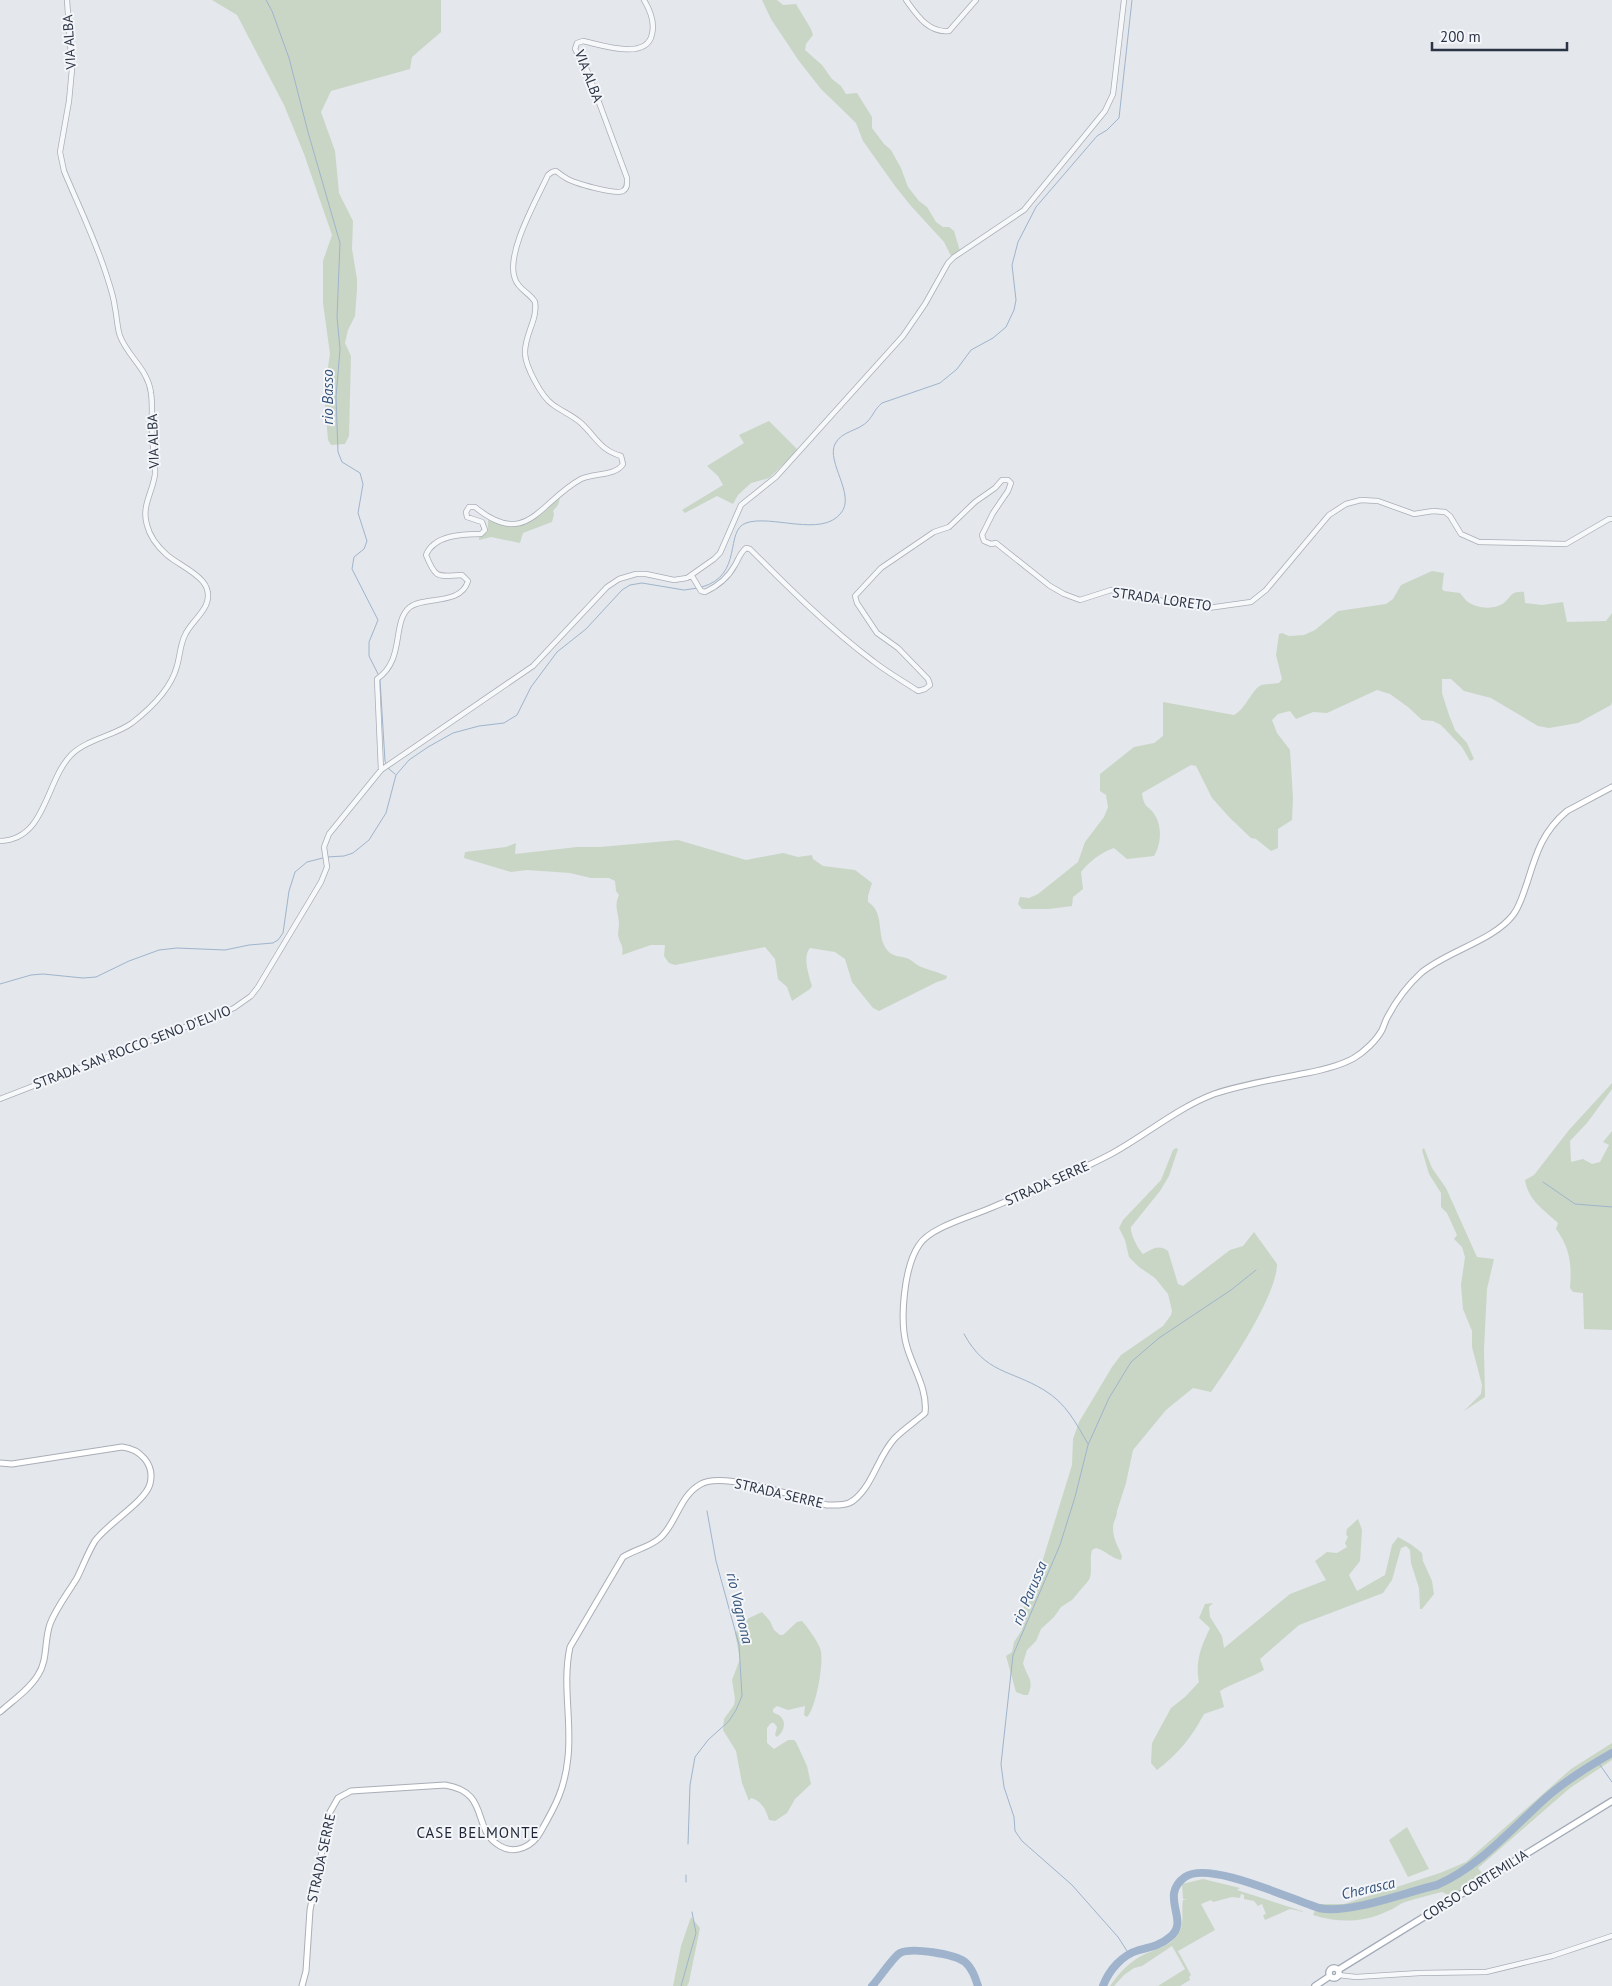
<svg xmlns="http://www.w3.org/2000/svg" width="1612" height="1986" viewBox="0 0 1612 1986" font-family="'PT Sans',sans-serif">
	<style>
		.green { fill: #c9d6c5 }
		.lines { fill: none; stroke-linecap: round; stroke-linejoin: round }
		.stream { stroke: #9fb4cc; stroke-width: 1 }
		.river { stroke: #9fb4cc; stroke-width: 8 }
		.tertiary-casing { stroke: #a9aeb7; stroke-width: 6 }
		.secondary-casing { stroke: #a9aeb7; stroke-width: 7 }
		.primary-casing { stroke: #a3abb8; stroke-width: 8 }
		.tertiary { stroke: #f7f8fa; stroke-width: 4.5 }
		.secondary { stroke: #fff; stroke-width: 5 }
		.primary { stroke: #fff; stroke-width: 5.5 }
		.labels { text-anchor: middle; dominant-baseline: central; stroke-width: 4; stroke-linejoin: round; paint-order: stroke }
		.street-label { font-size: 14px; fill: #2b3445; stroke: #f4f6f9 }
		.water-label { font-size: 15px; font-style: italic; fill: #34527a; stroke: #f4f6f9 }
		.neighbourhood-label { font-size: 15px; letter-spacing: 1px; fill: #1d2536; stroke: #f4f6f9 }
	</style>
	<rect width="100%" height="100%" fill="#e4e7ec"/>
	<path class="green" d="M212,0H441V32L412,57L410,69L331,91L321,112L335,151L339,193L353,221L352,249L357,279V289L355,316L348,330L345,343L351,356L349,436L345,444L331,445L328,440L324,392L330,354L323,303V261L332,235L304,154L284,105L237,15Z
		M762,0H777L783,5L796,4L811,29L813,35L806,44L805,50L822,65L832,79L841,86L846,94L857,93L872,117V128L884,144L891,150L901,168L908,187L919,201L927,207L936,222L943,227H949L954,231L960,251L951,256L944,242L911,206L895,186L863,141L856,123L821,89L799,61L771,19Z
		M769,421L798,450L769,478L751,483L738,495L733,504L717,496L685,513L682,510L723,485L718,476L707,466L744,443L739,435Z
		M560,498L558,505L553,511L554,514L552,522L523,533L520,543L491,537L479,540V536L488,532V520C522,534 536,520 560,498Z
		M1432,571L1444,573L1442,589L1444,591L1460,593C1462,595 1465,600 1468,602C1476,608 1495,611 1505,602C1512,595 1512,591 1524,592L1525,603L1542,605L1563,602L1567,622L1606,621L1612,613V702L1611,705L1578,723L1549,728L1538,726L1491,698L1464,691L1451,679H1442V693L1449,715L1455,730L1467,743L1474,759L1470,761L1462,747L1441,725L1433,721L1422,720L1408,707L1390,694L1377,690L1327,713L1313,712L1296,719L1290,711L1278,714L1272,720L1277,733L1290,750L1293,798L1292,820L1278,829V848L1271,851L1256,839L1251,838L1230,818L1212,798L1196,766L1191,765L1142,793C1144,810 1150,805 1156,817C1162,828 1161,845 1154,856L1127,859L1114,848C1100,853 1090,861 1081,872L1083,889L1073,897L1072,906L1049,909H1022L1018,904L1020,897L1029,898L1038,894L1078,862L1085,842L1104,817L1108,807L1106,795L1100,791V774L1134,747L1154,743L1163,736V702L1234,715C1247,708 1252,688 1262,685C1267,684 1274,684 1279,683L1282,679L1276,655L1279,634L1282,633L1289,636L1304,635L1315,630L1338,611L1386,604L1393,599L1401,585Z
		M678,840L746,860L783,853L798,857L812,855L813,859L823,866L855,870L872,883L868,896V902C886,913 875,937 888,951C893,957 902,956 909,959C913,961 915,964 919,966C927,970 936,971 944,975L947,976L946,979L937,982L879,1011L873,1008L852,982L845,959L835,952L810,948C802,957 809,975 812,986L810,989L792,1001L787,987L778,979L775,959L765,947L675,965L669,963L664,956L665,945H651L622,955C624,944 620,945 618,935C618,931 619,927 619,923C618,911 614,906 619,895L616,891L615,881L609,878H591L570,873L527,870L511,872L464,858L465,852L506,847L516,843L515,854L577,847H600Z
		M1612,1083V1089L1587,1123L1570,1141L1571,1162L1583,1159L1592,1164L1600,1162L1609,1145L1603,1142L1612,1131V1330L1584,1329L1583,1293L1573,1292L1570,1288C1572,1265 1570,1248 1556,1229L1558,1223C1544,1210 1528,1200 1525,1180L1534,1175L1569,1130Z
		M1176,1148L1178,1149L1169,1176L1160,1191L1131,1227C1130,1234 1138,1249 1143,1254C1153,1249 1158,1244 1168,1251L1178,1284L1183,1286L1230,1250L1243,1246L1254,1232L1277,1264C1277,1295 1230,1366 1211,1392L1193,1388L1166,1410L1133,1450L1126,1483L1117,1511C1117,1518 1113,1521 1113,1528C1113,1539 1118,1546 1122,1556L1121,1560C1111,1558 1106,1551 1096,1548L1092,1550C1089,1560 1093,1571 1089,1580L1072,1600L1061,1607L1054,1617L1041,1629L1036,1641L1027,1650L1023,1663C1026,1676 1035,1679 1028,1695H1024L1016,1692L1006,1656L1012,1652L1014,1642L1022,1630L1024,1605L1036,1582L1072,1465L1073,1439L1079,1422L1112,1367L1121,1355L1163,1326L1171,1315L1172,1311L1168,1294L1155,1278L1139,1267L1129,1257L1125,1240L1119,1228L1123,1220L1161,1180L1173,1150Z
		M1424,1148L1432,1168L1446,1188L1477,1257L1494,1259L1487,1289L1484,1349L1485,1397L1464,1411L1481,1394L1482,1385L1472,1347V1331L1463,1309L1461,1285L1465,1257L1462,1247L1454,1239L1457,1235L1447,1213L1441,1207V1193L1429,1174L1422,1150Z
		M1358,1519L1362,1530L1360,1561L1349,1575L1357,1591L1385,1575L1392,1545L1398,1537L1412,1545L1422,1553L1423,1561L1432,1581L1434,1594L1422,1609H1420L1419,1588L1411,1563L1410,1550L1406,1546L1401,1548L1392,1580L1383,1593L1299,1625L1260,1659L1264,1670C1250,1678 1235,1682 1220,1691L1224,1707L1204,1714C1192,1737 1178,1754 1157,1770L1151,1763L1152,1743L1171,1708L1185,1697L1199,1682C1195,1661 1201,1647 1210,1628L1199,1618L1205,1604L1213,1603L1209,1607L1210,1617L1222,1636L1224,1648L1290,1594L1326,1580L1315,1561L1327,1552L1337,1553L1347,1547L1345,1543L1348,1537L1346,1534L1347,1529Z
		M762,1612L770,1621L774,1630L780,1635H783L797,1622L802,1621C809,1629 816,1639 820,1648C825,1659 816,1709 807,1717L804,1715L805,1706L788,1710L777,1706L773,1709V1712C775,1714 779,1714 781,1717C787,1723 783,1733 777,1737L775,1735L777,1727L774,1723H771L767,1728V1743L774,1749L788,1740H794L796,1742L807,1766L811,1784L795,1799L787,1813L775,1821L769,1820C766,1810 762,1801 751,1798L749,1801L742,1783L736,1751L723,1730L724,1719L734,1705L735,1699L732,1680L740,1659L735,1633L749,1618Z
		M1612,1743V1760L1570,1788L1478,1868L1485,1877L1452,1897L1442,1892C1430,1895 1417,1898 1405,1902C1399,1904 1394,1909 1388,1911C1363,1923 1339,1923 1313,1915L1318,1904H1344L1440,1873L1466,1862L1571,1769Z
		M1407,1827L1429,1869L1408,1877L1389,1840Z
		M1203,1879L1240,1888L1237,1890L1305,1912L1290,1909L1265,1920L1263,1915L1266,1914L1262,1904L1258,1906L1254,1901L1244,1899V1895L1241,1894L1240,1898L1232,1897L1213,1902L1211,1900L1201,1904L1215,1930L1178,1951L1191,1975L1189,1977L1190,1980L1180,1986H1158L1185,1969L1172,1946L1142,1966L1134,1968L1124,1975L1114,1986H1110C1119,1973 1130,1961 1145,1954C1156,1949 1171,1946 1178,1934C1185,1925 1181,1911 1183,1900L1187,1899H1183L1182,1884Z
		M691,1917L700,1928L689,1982L687,1986H673L681,1946Z"/>
	<g class="lines">
		<path class="stream" d="M266,0L272,11L289,58L308,132L340,243L337,317L340,349L336,397L338,452L342,462L360,473L363,484L358,513L367,541L364,549L354,557L352,569L378,620L369,642V656L379,676
			M702,587C744,575 724,531 746,523C771,514 822,538 841,513C856,495 826,462 835,444C841,431 859,431 868,421C874,414 874,410 882,403L940,383L957,369L971,350L993,338L1006,327L1014,310L1016,300L1012,265L1018,242L1036,207L1097,136L1107,130L1119,118L1132,0
			M380,680L385,761L389,769L395,774
			M327,857L344,856L353,853L369,840L386,813L396,775L409,760L428,747L453,733L479,726L504,723L517,715L531,687L557,652L586,629L622,590L630,585L642,583L684,590L698,588
			M0,984L31,975L43,974L83,978L96,977L129,961L159,950L177,948L225,950L249,945L273,943L278,940L283,933L289,891L295,872L307,862L323,858
			M1543,1182L1575,1204L1612,1207
			M964,1334C986,1374 1009,1369 1044,1390C1066,1403 1076,1423 1088,1444
			M1595,1763L1600,1765L1612,1782
			M688,1844L690,1785L695,1757L708,1740L729,1721L736,1710L742,1696L739,1645L716,1561L707,1511
			M686,1882V1875
			M1129,1954L1118,1937L1072,1885L1022,1841L1015,1831L1014,1817L1004,1787L1001,1764L1013,1655L1060,1545L1075,1497L1088,1445L1109,1398L1131,1362L1159,1338L1231,1290L1256,1270
			M681,1986L696,1933L692,1912"/>
		<path class="river" d="M872,1986C879,1979 893,1957 900,1953C912,1947 954,1954 965,1962C972,1968 975,1977 978,1986
			M1103,1986C1109,1970 1122,1955 1139,1950C1151,1947 1161,1945 1170,1937C1191,1921 1158,1896 1185,1877C1209,1860 1292,1900 1319,1908C1347,1915 1406,1892 1437,1885C1481,1866 1513,1827 1548,1796C1568,1779 1589,1766 1612,1753"/>
		<defs>
			<path id="tertiary" d="M906,0C917,15 928,33 949,31L976,0
				M692,576L701,591L705,592C718,586 728,578 735,565C739,558 740,553 746,548L750,549C789,588 829,628 873,661C887,672 903,681 918,691L925,689L930,685L928,679L898,648L877,633L857,603L855,596L881,568L934,532L949,527L975,502L995,488L1002,480H1008L1011,483L1008,491L993,513L982,535L984,541L991,544L996,543L1050,586L1064,594L1080,600L1111,590L1177,604L1208,608L1251,602L1266,590L1329,515L1346,504L1361,500L1378,501L1414,514L1433,511L1445,512L1450,516L1461,534L1479,542L1566,544L1609,519H1612
				M381,770L377,679C406,659 391,622 410,607C423,596 461,606 468,581L462,575C438,576 436,580 426,555C434,535 462,534 481,534L485,530L482,522L467,517L466,512L469,507H475C527,550 540,501 581,479C593,473 616,476 623,464L621,456C600,450 596,437 581,423C572,415 561,411 552,404C541,396 526,367 525,354C524,335 538,320 535,302C530,293 519,290 515,279C505,254 537,199 548,175L552,172L556,171C559,173 562,176 566,178C573,183 616,195 623,191C628,188 627,183 627,178L587,70L575,49L577,43L583,41C601,45 647,61 652,34C655,22 650,10 644,0
				M0,841C46,840 45,782 71,755C87,739 114,736 132,723C150,709 171,689 177,666C180,656 180,645 185,635C190,624 201,616 206,605C217,579 182,568 167,555C158,547 150,538 147,525C141,506 153,492 155,474C156,460 152,447 152,433C151,420 153,406 151,393C148,369 128,357 120,336C117,327 117,317 115,308C114,299 111,289 108,280C97,243 79,207 64,171L60,152L69,101L72,69L67,0
				M0,1099L234,1008L251,996L258,987L321,882L327,867L324,847L329,834L381,770L533,666L607,587L619,579L636,574H646L674,580L687,578L714,559L720,553L741,505L776,477L903,336L925,304L948,263L954,257L1024,210L1105,111L1113,94L1124,0
				M1338,1975L1356,1977L1420,1973L1486,1972L1552,1956L1612,1936"/>
			<path id="secondary" d="M0,1463L12,1464L122,1447C140,1449 155,1464 150,1484C145,1502 108,1523 95,1541C88,1552 83,1566 77,1578C68,1593 56,1608 50,1624C44,1641 48,1660 38,1675C29,1690 12,1701 0,1712
				M302,1986L306,1971L310,1910L330,1812L338,1798L351,1791L445,1785C491,1792 471,1830 500,1846C516,1855 533,1846 541,1831C556,1805 565,1788 568,1757C572,1721 562,1684 570,1647L623,1557C634,1550 650,1547 660,1538C677,1523 679,1496 701,1484C723,1471 801,1498 827,1505C836,1505 847,1506 854,1500C873,1485 878,1456 895,1438C904,1429 916,1421 925,1413C928,1390 913,1368 907,1347C899,1321 904,1267 919,1245C930,1227 973,1216 993,1207C1033,1190 1073,1174 1111,1154C1146,1135 1177,1108 1214,1094C1244,1084 1276,1079 1307,1073C1322,1070 1340,1066 1354,1058C1364,1052 1376,1041 1382,1030C1384,1026 1385,1021 1388,1016C1396,1001 1408,985 1421,973C1447,951 1493,941 1513,915C1520,906 1523,894 1527,883C1536,854 1542,832 1567,811L1612,787"/>
			<path id="primary" d="M1329 1973a5 5 0 1 1 10 0a5 5 0 1 1-10 0Z
				M1338,1970L1612,1801
				M1315,1986L1330,1976"/>
		</defs>
		<use href="#tertiary" class="tertiary-casing"/>
		<use href="#secondary" class="secondary-casing"/>
		<use href="#primary" class="primary-casing"/>
		<use href="#tertiary" class="tertiary"/>
		<use href="#secondary" class="secondary"/>
		<use href="#primary" class="primary"/>
	</g>
	<g class="labels">
		<g class="street-label">
			<text transform="translate(69 42) rotate(-94)">VIA ALBA</text>
			<text transform="translate(589 76) rotate(69)">VIA ALBA</text>
			<text transform="translate(153 441) rotate(-92)">VIA ALBA</text>
			<text transform="translate(1162 599) rotate(8)">STRADA LORETO</text>
			<text transform="translate(132 1047) rotate(-21)">STRADA SAN ROCCO SENO D'ELVIO</text>
			<text transform="translate(1047 1183) rotate(-24)">STRADA SERRE</text>
			<text transform="translate(779 1493) rotate(13)">STRADA SERRE</text>
			<text transform="translate(321 1858) rotate(-78)">STRADA SERRE</text>
			<text transform="translate(1475 1885) rotate(-32)">CORSO CORTEMILIA</text>
		</g>
		<g class="water-label">
			<text transform="translate(327 397) rotate(-90)">rio Basso</text>
			<text transform="translate(1029 1593) rotate(-67)">rio Parussa</text>
			<text transform="translate(740 1608) rotate(77)">rio Vagnona</text>
			<text transform="translate(1368 1888) rotate(-13)">Cherasca</text>
		</g>
		<g class="neighbourhood-label">
			<text x="478" y="1832">CASE BELMONTE</text>
		</g>
	</g>
	<path d="M1432 42v8h135v-8" fill="none" stroke="#2b3445" stroke-width="2.5"/>
	<text x="1440" y="42" font-size="15" fill="#2b3445" stroke="#f4f6f9" stroke-width="4" paint-order="stroke">200 m</text>
</svg>
